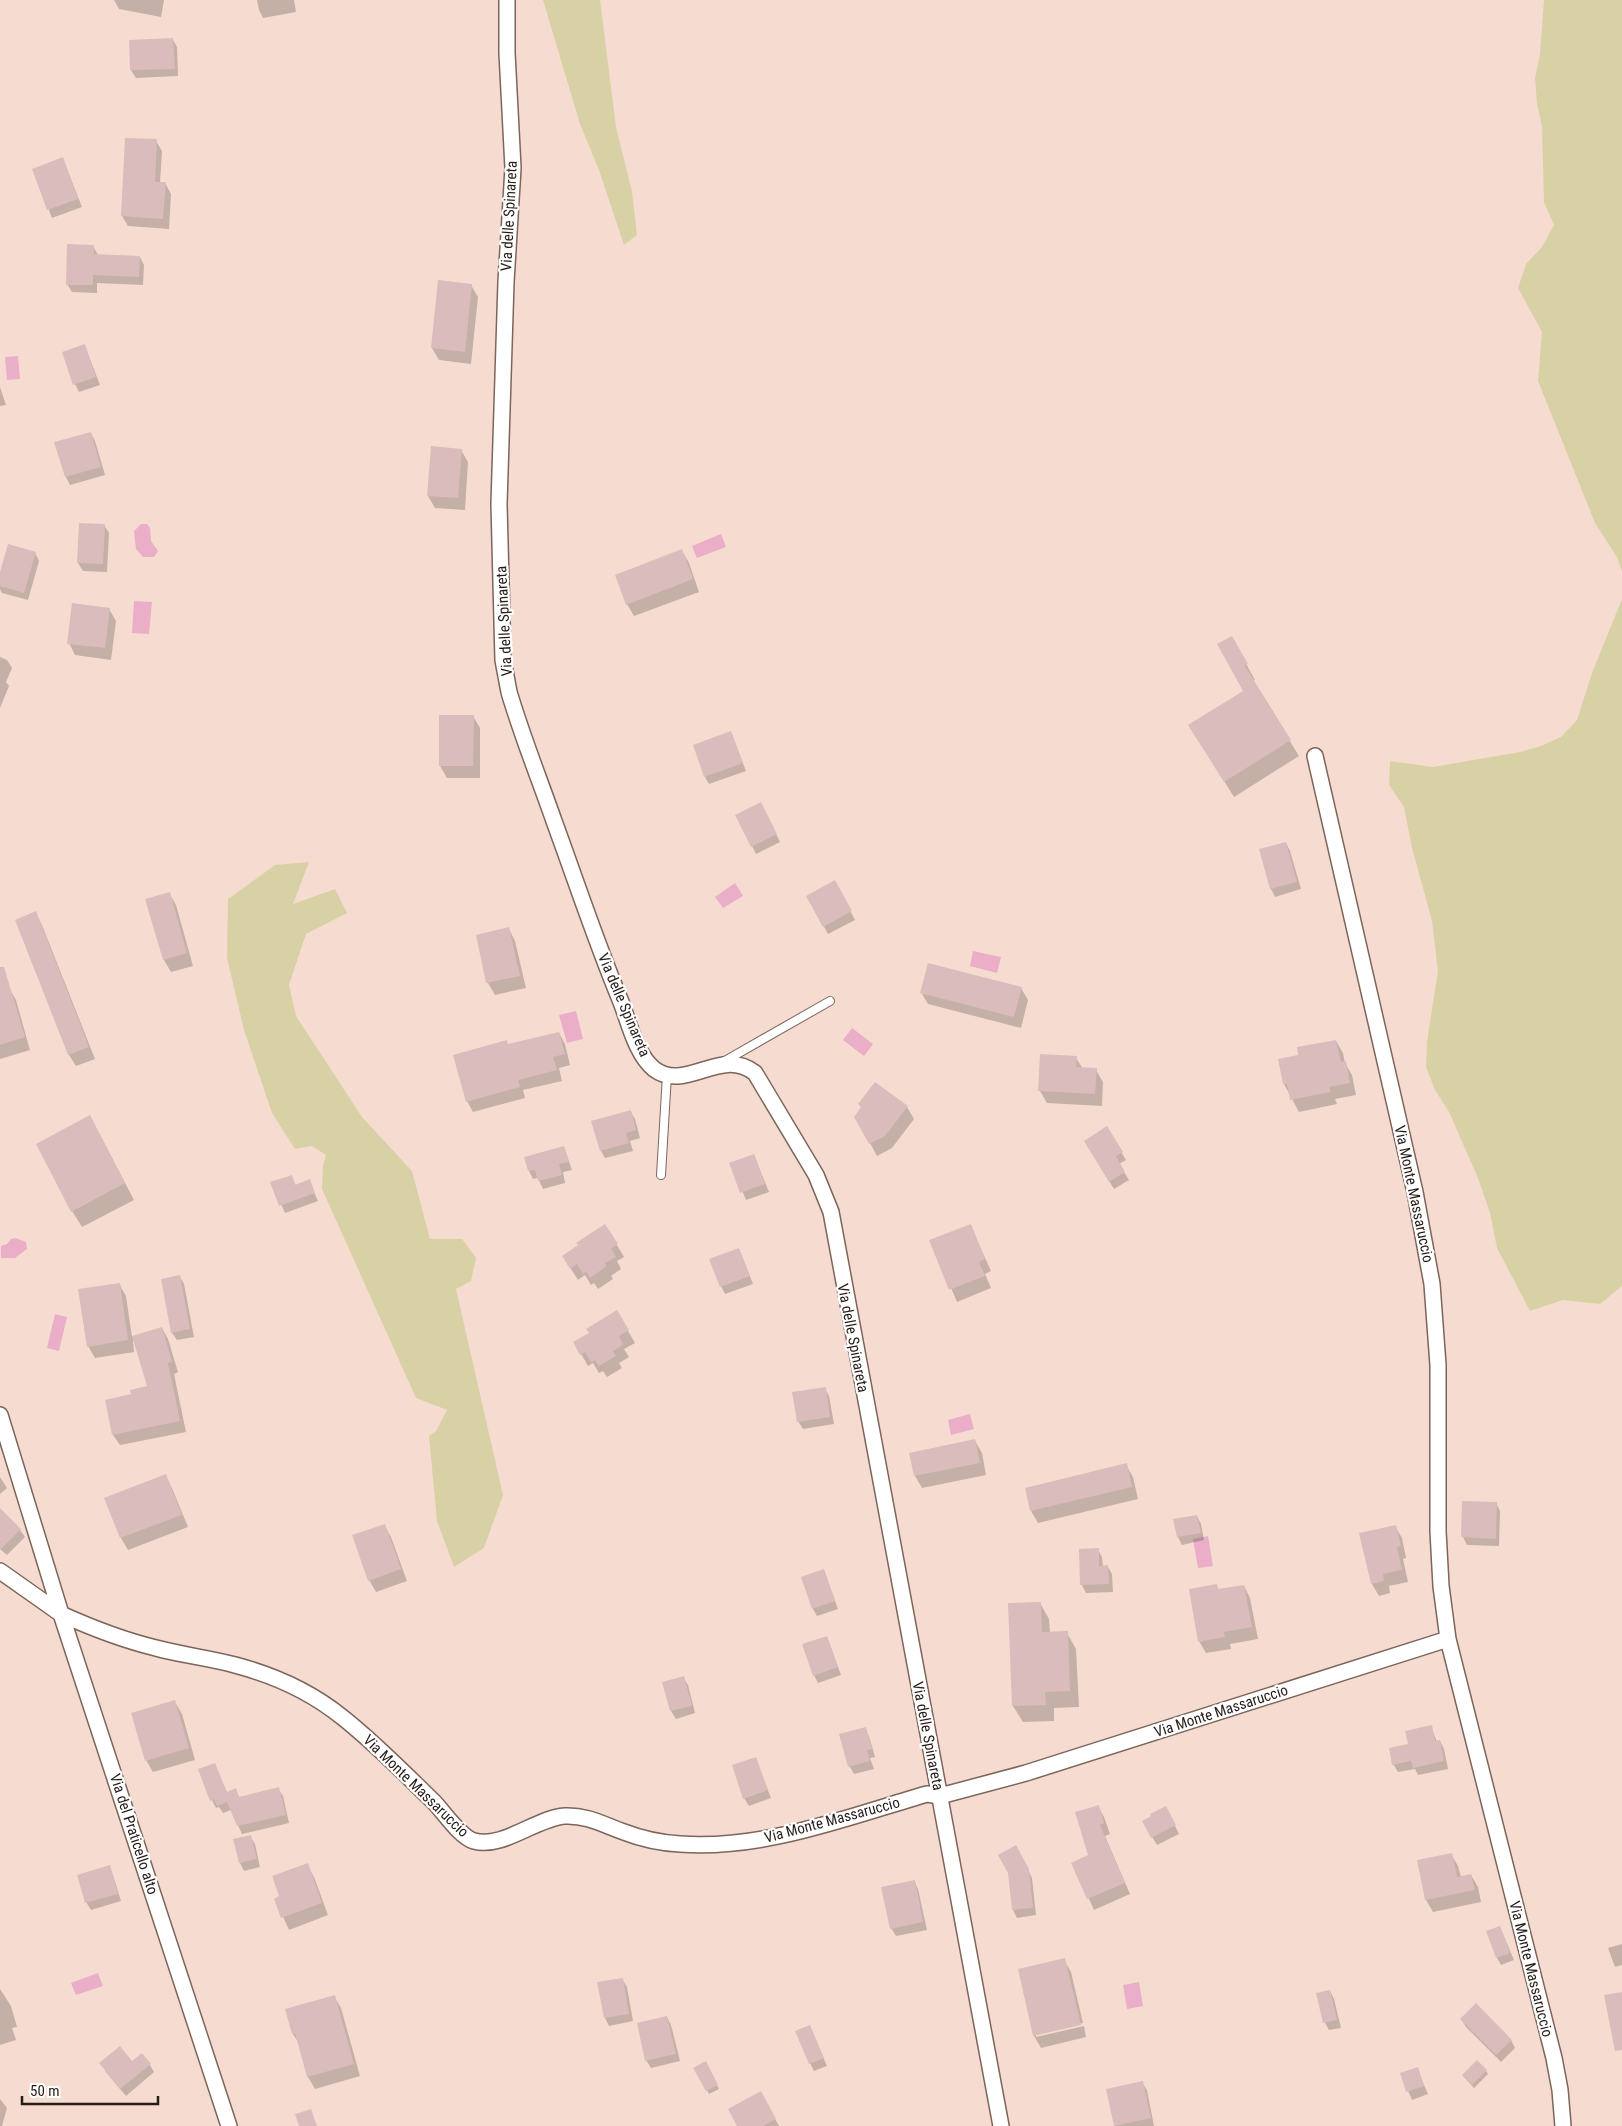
<svg xmlns="http://www.w3.org/2000/svg" width="1622" height="2126" viewBox="0 0 1622 2126" font-family="'Roboto Condensed',sans-serif">
	<style>
		.green { fill: #d9d1a6 }
		.water { fill: #eaaec8 }
		.shadow { fill: #0003 }
		.building { fill: #dabcbc }
		.lines { fill: none; stroke-linecap: round; stroke-linejoin: round }
		.lane-casing { stroke: #7c655a; stroke-width: 10 }
		.street-casing { stroke: #7c655a; stroke-width: 18 }
		.lane { stroke: #fff; stroke-width: 8 }
		.street { stroke: #fff; stroke-width: 15 }
		.labels { text-anchor: middle; dominant-baseline: central; stroke-width: 4.5; stroke-linejoin: round; paint-order: stroke }
		.street-label { font-size: 15px; fill: #251c18; stroke: #fff }
	</style>
	<rect width="100%" height="100%" fill="#f6dcd0"/>
	<path class="green" d="M543,0H600L616,127L632,192L637,235L624,245L599,170L580,124Z
		M1544,0H1622V572L1617,557L1595,523L1538,381L1542,332L1518,288L1526,264L1542,247L1554,225L1544,202L1542,127L1537,103L1535,78L1540,54Z
		M1622,599V1286L1600,1304L1563,1300L1530,1311L1497,1248L1490,1213L1478,1178L1449,1112L1435,1090L1426,1067L1427,1042L1438,971L1432,921L1412,848L1404,807L1389,785L1390,761L1433,767L1520,752L1541,746L1561,737L1577,720L1592,673Z
		M309,862L293,904L335,889L347,913L306,934L289,985L296,1016L362,1117L412,1171L430,1239H462L476,1258L471,1281L456,1289L503,1495L484,1548L454,1567L437,1521L429,1436L436,1431L447,1410L416,1398L322,1189L323,1166L326,1155L312,1146L295,1149L272,1113L244,1030L227,958L228,899L275,865Z"/>
	<path class="water" d="M18,356L20,379L7,380L5,357Z
		M141,524H147L150,528L151,541L158,551L154,557H143L136,549L134,531Z
		M721,534L726,547L697,558L692,546Z
		M134,601L152,602L149,634L132,633Z
		M735,883L743,896L723,908L715,897Z
		M973,951L1001,957L997,973L970,966Z
		M576,1011L583,1039L567,1043L559,1015Z
		M852,1028L873,1044L864,1056L843,1040Z
		M16,1238L26,1242L27,1249L15,1258H1V1246L7,1244L11,1239Z
		M55,1314L67,1317L59,1351L47,1348Z
		M970,1414L974,1429L951,1435L948,1420Z
		M1208,1536L1213,1566L1198,1568L1193,1539Z
		M98,1973L103,1986L76,1995L71,1983Z
		M1139,1982L1143,2006L1127,2009L1123,1985Z"/>
	<path class="shadow" d="M114,0H164L161,17L119,9Z
		M257,0H294L296,12L263,18L259,10Z
		M173,40L177,47L178,76L136,78L131,70L130,41Z
		M156,141L162,151L160,183H165L171,194L169,229L128,226L122,216Z
		M63,159L82,207L52,218L33,169Z
		M93,246L98,255L140,257L144,265L143,285L97,283V293L72,292L67,284Z
		M439,281L471,285L478,297L471,364L439,360L432,348Z
		M85,346L100,385L79,392L75,384Z
		M0,387L6,405L0,406Z
		M91,433L95,441L105,475L70,485L66,477L56,443Z
		M461,450L468,462L465,510L435,508L428,496Z
		M104,525L109,533L107,572L83,571L78,563Z
		M682,551L689,563L699,592L634,616L627,604Z
		M35,553L39,561L28,600L2,593L0,589V577Z
		M109,609L116,621L111,660L75,655L69,643Z
		M1240,653L1255,680L1253,681L1299,756L1234,797L1199,741L1245,691Z
		M0,657L7,660L12,668L6,682L9,686L0,708Z
		M473,716L480,728V778H447L440,766Z
		M731,732L746,771L709,784L705,777Z
		M765,811L780,842L756,854L752,846Z
		M1286,843L1290,851L1301,889L1275,897L1271,889L1260,850Z
		M835,882L855,920L828,934L808,897Z
		M169,893L176,905L193,966L171,972L164,960L147,900Z
		M36,913L42,925L95,1059L76,1066L69,1055Z
		M509,929L515,941L526,988L495,995L488,983L477,936Z
		M9,988L16,1000L30,1050L0,1059V990Z
		M1021,988L1028,1000L1021,1028L928,1004L921,992Z
		M559,1033L565,1044L570,1065L559,1068L562,1081L523,1090L525,1098L473,1112L467,1101L508,1045Z
		M1336,1041L1343,1053L1345,1063L1352,1075L1356,1095L1335,1099L1337,1104L1299,1112L1284,1084L1300,1056Z
		M1076,1058L1083,1069L1096,1070L1103,1082L1102,1106L1047,1103L1040,1091Z
		M859,1104L907,1107L914,1119L892,1148L877,1156L856,1117L862,1109Z
		M630,1111L635,1119L640,1138L630,1141L633,1151L605,1158L601,1151Z
		M1107,1128L1126,1160L1119,1164L1129,1180L1114,1189L1085,1141Z
		M99,1133L134,1200L82,1227L72,1211Z
		M564,1147L572,1170L563,1172L565,1183L543,1189L538,1178L533,1179L529,1171Z
		M754,1155L769,1192L746,1200L731,1163Z
		M291,1176L296,1186L309,1181L318,1201L285,1213L272,1183Z
		M970,1225L991,1271L985,1274L991,1288L957,1302L931,1241Z
		M617,1245L624,1257L617,1261L621,1269L611,1276L613,1279L598,1289L594,1283L591,1285L585,1275L578,1280L563,1256Z
		M739,1249L753,1284L725,1294L721,1286Z
		M180,1277L184,1284L194,1337L177,1340L172,1333Z
		M119,1284L126,1296L132,1337L162,1328L168,1339L178,1372L174,1374L186,1432L120,1445L113,1435L132,1395L148,1387L134,1340L133,1341L134,1352L95,1358L88,1346Z
		M617,1312L635,1343L624,1349L629,1357L619,1363L622,1368L607,1377L603,1371L599,1373L593,1363L588,1366L575,1343L590,1333Z
		M825,1389L829,1396L834,1424L803,1429L798,1421Z
		M975,1441L982,1453L986,1475L922,1488L915,1476Z
		M1126,1465L1133,1477L1138,1499L1038,1523L1031,1511Z
		M165,1476L172,1488L188,1527L128,1550L121,1538L105,1499Z
		M0,1477L7,1488L0,1494Z
		M1496,1503L1500,1511L1499,1546L1467,1545L1463,1537Z
		M1197,1516L1201,1524L1204,1540L1182,1545L1178,1537L1175,1520Z
		M0,1520L20,1530L25,1537L7,1555L0,1549Z
		M384,1525L391,1537L407,1581L376,1592L369,1580Z
		M1395,1526L1402,1538L1406,1558L1403,1559L1408,1582L1389,1586L1390,1593L1379,1596L1372,1584Z
		M1081,1550H1098L1102,1557L1103,1567H1108L1112,1574L1113,1592L1086,1593L1082,1585Z
		M824,1570L838,1609L817,1616L813,1609Z
		M1216,1585L1219,1590L1244,1586L1250,1598L1258,1639L1230,1644L1231,1649L1206,1653L1199,1641Z
		M1040,1603L1049,1619L1050,1633H1067L1076,1649L1079,1707L1054,1708V1721L1023,1722L1013,1706L1009,1604Z
		M827,1637L841,1675L818,1683L814,1675Z
		M683,1677L688,1685L695,1713L676,1719L671,1711L664,1683Z
		M175,1702L182,1714L195,1760L153,1772L146,1760Z
		M1431,1727L1437,1742L1440,1741L1444,1749L1448,1769L1418,1775L1415,1769L1398,1772L1393,1764L1410,1745Z
		M865,1729L869,1736L875,1757L870,1758L874,1769L854,1774L850,1767L841,1735Z
		M755,1758L771,1798L749,1806L744,1798Z
		M214,1764L227,1793L235,1790L240,1798L278,1789L283,1796L289,1823L242,1834L231,1810L223,1813L219,1807L216,1808L212,1800Z
		M1098,1806L1104,1817L1110,1834L1105,1836L1130,1894L1094,1910L1073,1863L1090,1856Z
		M1170,1816L1179,1834L1157,1845L1152,1837Z
		M250,1836L255,1844L260,1867L244,1871L240,1863L234,1840Z
		M1020,1854L1032,1878L1036,1915L1017,1918L1013,1910Z
		M1451,1854L1458,1866L1461,1877L1471,1875L1478,1887L1481,1902L1433,1912L1426,1900Z
		M307,1865L314,1877L328,1915L289,1930L275,1899L281,1897Z
		M109,1867L113,1875L121,1901L91,1910L86,1902Z
		M914,1881L918,1889L927,1930L896,1936L891,1928Z
		M1500,1927L1514,1960L1501,1965L1497,1958Z
		M1622,1944V1965L1615,1967L1608,1948Z
		M1064,1960L1071,1972L1083,2023L1036,2034V2037L1084,2026L1086,2037L1041,2048L1034,2036Z
		M622,1979L627,1987L633,2021L609,2026L605,2018Z
		M0,1989L11,2006L17,2027L12,2028L16,2040L0,2045Z
		M1330,1991L1334,1999L1341,2028L1329,2030L1325,2023Z
		M334,1996L341,2008L360,2076L315,2089L308,2077L300,2045L293,2034L287,2009Z
		M667,2017L671,2025L680,2061L651,2068L646,2060Z
		M1461,2019L1511,2040L1515,2048L1501,2062L1466,2027Z
		M813,2034L827,2066L814,2071L810,2063Z
		M131,2062L150,2065L154,2072L126,2096L105,2071Z
		M705,2063L719,2089L709,2094L695,2068Z
		M1417,2069L1428,2094L1412,2100L1401,2074Z
		M1486,2071L1488,2074L1474,2088L1463,2076Z
		M1142,2083L1147,2090L1154,2126H1115L1107,2090Z
		M760,2093L779,2126H739Z
		M0,2099L7,2108L2,2126H0Z"/>
	<path class="building" d="M173,38L175,69L130,70L129,40Z
		M125,138L157,139L155,182H166L163,219L121,216Z
		M63,157L78,199L47,210L32,169Z
		M67,244L94,245V254L140,256L139,277L93,275V285H66Z
		M438,280L472,284L465,352L431,348Z
		M85,344L96,377L73,385L62,352Z
		M91,432L101,467L65,477L54,442Z
		M431,446L462,449L458,498L427,496Z
		M79,523L105,524L103,564L77,563Z
		M8,544L36,552L24,593L0,586V572Z
		M682,549L693,579L626,605L615,575Z
		M72,603L110,608L105,648L67,644Z
		M1232,636L1248,664L1245,666L1291,740L1224,782L1188,725L1243,691L1217,644Z
		M439,715H474L473,766H439Z
		M731,731L743,763L704,777L693,745Z
		M761,802L777,834L751,847L735,815Z
		M1286,842L1297,882L1270,889L1259,849Z
		M835,880L852,911L823,927L806,896Z
		M170,892L187,953L163,960L145,899Z
		M36,911L89,1047L68,1055L15,920Z
		M509,927L520,976L486,983L476,935Z
		M928,963L1022,987L1014,1017L920,993Z
		M0,967H4L25,1037L0,1045Z
		M559,1032L565,1054L553,1057L557,1070L518,1080L520,1087L466,1102L453,1055L507,1040L508,1044Z
		M1336,1040L1341,1062L1346,1061L1350,1083L1329,1087L1331,1092L1290,1100L1287,1084H1283L1278,1059L1298,1055L1297,1047Z
		M1040,1054L1077,1056L1076,1067L1097,1068L1095,1094L1038,1091Z
		M875,1082L908,1106L885,1136L869,1144L854,1117L861,1107L858,1104Z
		M631,1110L636,1130L626,1133L629,1143L600,1151L591,1121Z
		M90,1115L125,1183L71,1212L36,1144Z
		M1107,1126L1123,1152L1116,1156L1125,1172L1109,1182L1084,1141Z
		M564,1146L569,1162L559,1164L562,1175L538,1181L535,1170L528,1171L524,1157Z
		M754,1154L765,1184L740,1193L729,1163Z
		M292,1175L295,1185L310,1179L315,1193L279,1206L270,1182Z
		M605,1224L618,1244L611,1249L616,1257L605,1263L607,1266L590,1278L586,1271L583,1274L577,1264L570,1269L562,1256L578,1245L576,1243Z
		M971,1224L985,1259L979,1262L985,1276L949,1290L929,1240Z
		M739,1248L750,1276L720,1287L709,1259Z
		M180,1275L190,1329L171,1333L161,1279Z
		M120,1283L128,1340L87,1347L78,1289Z
		M617,1310L629,1330L619,1336L623,1345L613,1351L616,1356L599,1366L595,1360L591,1362L585,1352L580,1355L573,1342L589,1333L586,1329Z
		M162,1327L172,1362L168,1363L180,1421L112,1435L105,1400L131,1394L130,1390L147,1386L132,1336Z
		M826,1387L830,1417L797,1422L792,1392Z
		M975,1439L980,1463L914,1476L909,1453Z
		M1127,1463L1132,1487L1030,1511L1025,1488Z
		M166,1474L182,1515L120,1538L104,1498Z
		M1462,1501L1497,1502L1496,1539L1461,1537Z
		M0,1508L21,1529L0,1550Z
		M1197,1515L1201,1533L1177,1537L1173,1519Z
		M385,1524L401,1569L368,1581L352,1535Z
		M1396,1525L1401,1546L1397,1547L1402,1570L1383,1574L1384,1581L1371,1584L1359,1533Z
		M1099,1548V1566L1108,1565L1109,1584L1080,1585L1079,1549Z
		M824,1569L835,1601L812,1609L801,1577Z
		M1217,1584L1218,1589L1244,1585L1252,1627L1224,1632L1225,1637L1198,1642L1189,1589Z
		M1041,1602L1042,1632L1068,1631L1070,1691L1045,1692L1046,1705L1012,1706L1008,1603Z
		M827,1636L838,1667L813,1676L802,1644Z
		M684,1676L692,1706L670,1711L662,1682Z
		M175,1700L189,1748L145,1761L131,1713Z
		M1432,1725L1435,1741L1440,1740L1444,1761L1413,1768L1411,1761L1392,1765L1389,1748L1408,1744L1405,1731Z
		M866,1727L872,1749L867,1750L870,1761L848,1767L839,1734Z
		M756,1757L768,1790L743,1799L732,1765Z
		M215,1763L227,1792L236,1788L239,1797L279,1787L286,1815L237,1826L227,1802L217,1806L214,1799L210,1801L198,1769Z
		M1099,1805L1104,1823L1100,1825L1125,1883L1087,1899L1071,1863L1088,1855L1075,1812Z
		M1166,1806L1176,1825L1151,1838L1142,1821L1151,1816L1150,1814Z
		M251,1835L257,1859L239,1863L233,1839Z
		M1016,1845L1029,1869L1033,1908L1012,1910L1008,1873L998,1855Z
		M1452,1853L1457,1877L1471,1874L1475,1890L1425,1900L1417,1860Z
		M308,1863L322,1903L281,1918L274,1899L279,1896L272,1876Z
		M110,1865L118,1894L85,1903L77,1875Z
		M915,1880L923,1922L890,1929L881,1887Z
		M1500,1926L1510,1953L1496,1958L1486,1931Z
		M1065,1958L1081,2025L1033,2036L1018,1969Z
		M623,1978L629,2014L604,2018L597,1982Z
		M1330,1990L1337,2020L1323,2023L1316,1993Z
		M1622,1992V2050L1615,2051L1604,1995Z
		M335,1995L354,2064L307,2077L295,2033L292,2034L285,2009Z
		M1476,2003L1512,2040L1496,2055L1460,2019Z
		M667,2016L676,2054L645,2061L637,2023Z
		M810,2025L824,2058L809,2064L795,2031Z
		M120,2046L132,2061L142,2053L151,2064L120,2089L99,2063Z
		M1477,2060L1487,2070L1472,2085L1462,2075Z
		M706,2061L718,2085L706,2091L693,2068Z
		M1418,2067L1424,2086L1406,2092L1400,2073Z
		M1143,2081L1151,2118L1114,2126L1106,2089Z
		M761,2091L776,2119L763,2126H737L728,2109Z
		M311,2109L317,2126H299L295,2114Z"/>
	<g class="lines">
		<defs>
			<path id="lane" d="M723,1062L830,1001
				M661,1175L667,1075"/>
			<path id="street" d="M507,0V53L513,168L506,282L499,504L503,660L509,692C522,736 539,778 554,821C576,881 596,942 621,1002C629,1023 636,1054 654,1069C686,1093 720,1046 755,1073L816,1175L831,1212L1001,2126
				M1315,756L1415,1192L1432,1284L1438,1365V1531L1441,1586L1448,1639
				M0,1415L61,1614C92,1628 123,1640 156,1648C182,1655 209,1658 235,1665C273,1675 311,1692 342,1717C374,1742 404,1773 433,1801C444,1812 460,1837 474,1841C503,1849 536,1818 565,1816C587,1815 604,1825 624,1832C642,1839 661,1843 680,1844C764,1850 848,1817 927,1794L940,1796L1026,1773L1448,1639L1554,2058L1560,2090L1563,2126
				M0,1571L61,1614L229,2126"/>
		</defs>
		<use href="#lane" class="lane-casing"/>
		<use href="#street" class="street-casing"/>
		<use href="#lane" class="lane"/>
		<use href="#street" class="street"/>
	</g>
	<g class="labels">
		<g class="street-label">
			<text transform="translate(509 216) rotate(-87)">Via delle Spinareta</text>
			<text transform="translate(504 621) rotate(-93)">Via delle Spinareta</text>
			<text transform="translate(624 1005) rotate(67)">Via delle Spinareta</text>
			<text transform="translate(1414 1194) rotate(78)">Via Monte Massaruccio</text>
			<text transform="translate(853 1338) rotate(79)">Via delle Spinareta</text>
			<text transform="translate(1221 1711) rotate(-18)">Via Monte Massaruccio</text>
			<text transform="translate(928 1736) rotate(79)">Via delle Spinareta</text>
			<text transform="translate(416 1786) rotate(44)">Via Monte Massaruccio</text>
			<text transform="translate(832 1820) rotate(-15)">Via Monte Massaruccio</text>
			<text transform="translate(134 1834) rotate(72)">Via del Praticello alto</text>
			<text transform="translate(1531 1969) rotate(76)">Via Monte Massaruccio</text>
		</g>
	</g>
	<path d="M22 2096v8h136v-8" fill="none" stroke="#251c18" stroke-width="2.5"/>
	<text x="30" y="2096" font-size="15" fill="#251c18" stroke="#ffffff" stroke-width="4" paint-order="stroke">50 m</text>
</svg>
